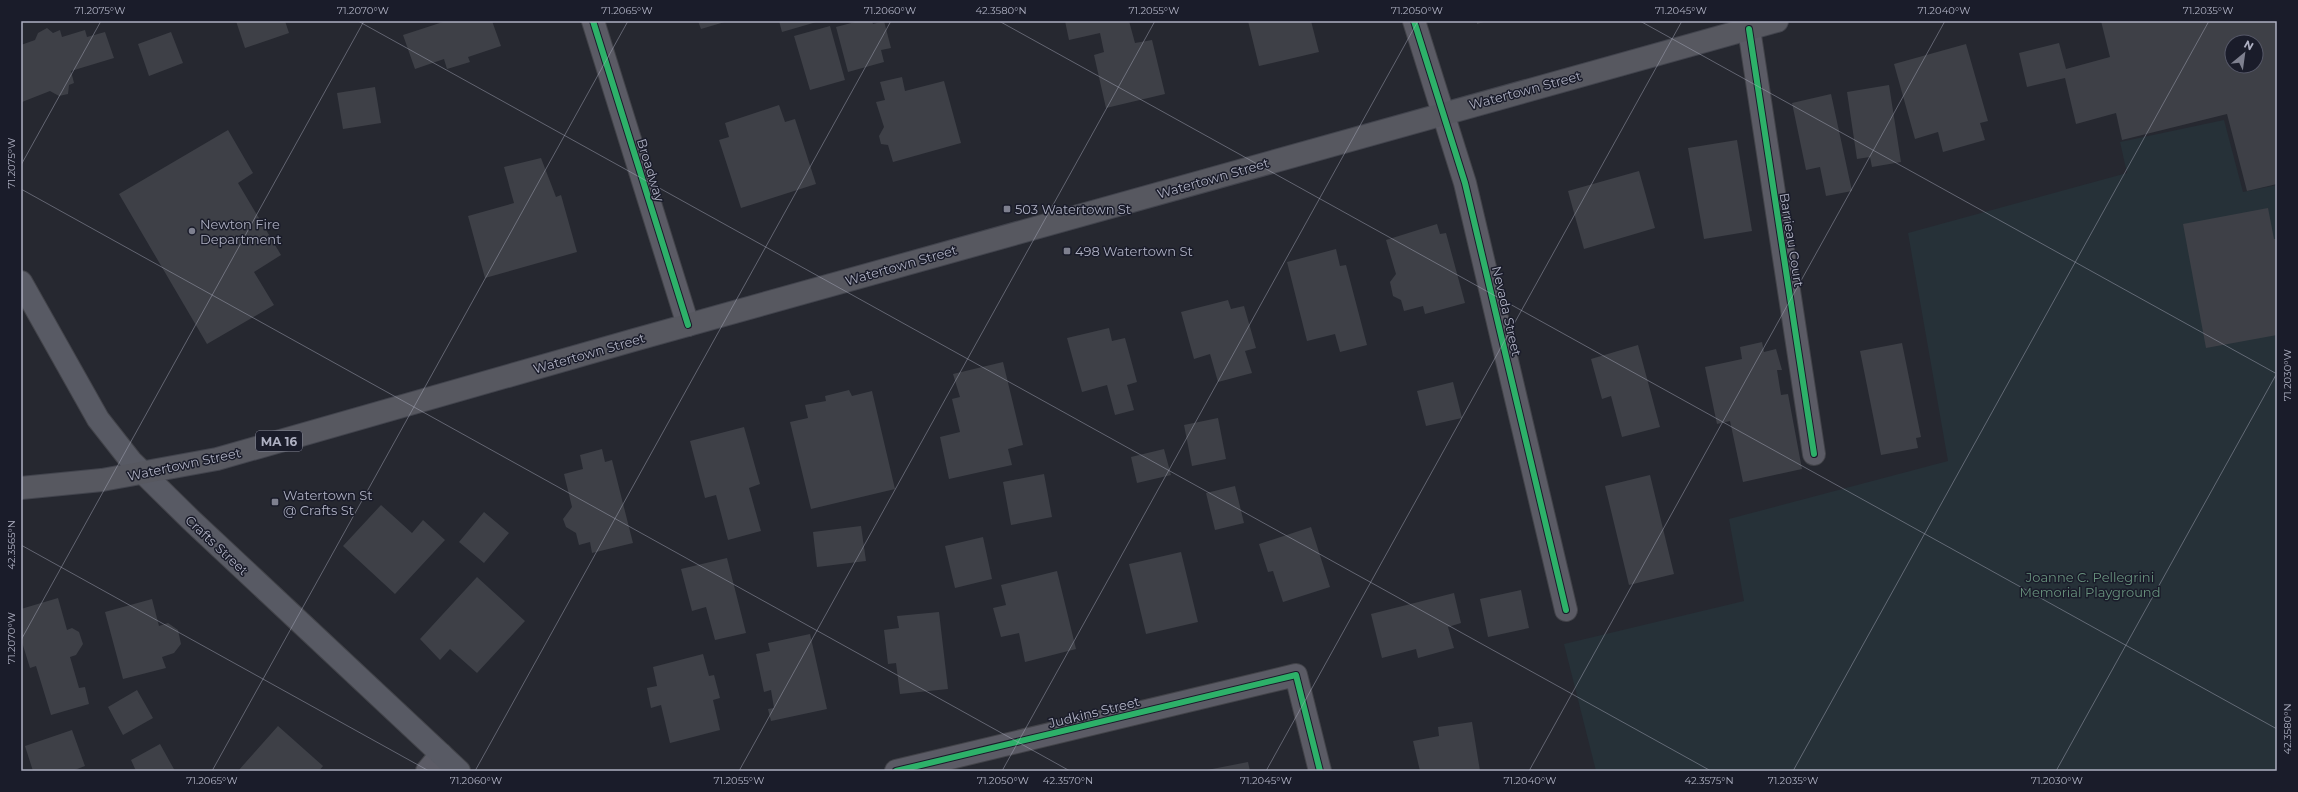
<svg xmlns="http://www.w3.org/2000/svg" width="2298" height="792" viewBox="0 0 2298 792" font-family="Montserrat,sans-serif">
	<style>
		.green { fill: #263138 }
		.building { fill: #3e4047; fill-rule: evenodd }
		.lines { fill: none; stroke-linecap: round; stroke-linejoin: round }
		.minor-casing { stroke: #424349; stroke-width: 24 }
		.secondary-casing { stroke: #424349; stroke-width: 24 }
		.primary-casing { stroke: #42444d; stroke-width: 24 }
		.minor { stroke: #5b5b65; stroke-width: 22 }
		.secondary { stroke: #585a64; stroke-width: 22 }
		.primary { stroke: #575860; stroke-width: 22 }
		.cycleway-casing { stroke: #1a1c2a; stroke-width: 8 }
		.cycleway { stroke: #2db169; stroke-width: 6 }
		.ticks { fill: none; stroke: #aeb0c2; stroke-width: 1; stroke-opacity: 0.45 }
		.poi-dot { fill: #7e808f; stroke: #1a1c2a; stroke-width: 1.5 }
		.labels { text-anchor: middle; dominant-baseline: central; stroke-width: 3; stroke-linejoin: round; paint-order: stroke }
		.shield { fill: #1a1c2a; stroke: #828494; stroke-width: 1 }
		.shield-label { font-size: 12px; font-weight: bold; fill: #aeb0c2 }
		.street-label { font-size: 13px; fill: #aeb0c2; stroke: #1a1c2a }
		.poi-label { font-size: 13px; fill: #aeb0c2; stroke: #1a1c2a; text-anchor: start }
		.park-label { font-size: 13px; fill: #68917d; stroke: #1a1c2a }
		.neatline { fill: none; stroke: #aeb0c2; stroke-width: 1.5 }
		.ticks-label { font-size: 10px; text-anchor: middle; fill: #aeb0c2 }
	</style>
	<rect width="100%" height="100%" fill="#262830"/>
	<path class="green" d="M2224,120L2243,192L2277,185V771H1596L1564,644L1744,601L1729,519L1948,461L1908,233L2127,173L2120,142Z"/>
	<path class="building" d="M236,21H285L289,33L245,48Z
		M446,21H492L501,46L468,57L470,62L447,69L444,59L415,69L403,35Z
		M698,21H728L701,29Z
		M779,21H820L782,32Z
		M859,21H872L873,24L884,21L891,48L881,50L884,62L848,72L836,27Z
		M1065,21H1129L1135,43L1152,40L1165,94L1106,108L1094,55L1104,52L1100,33L1069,40Z
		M1248,21H1311L1319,52L1259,66Z
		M1477,21H1487L1477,24Z
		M2101,21H2277V184L2247,191L2227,114L2122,140L2116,113L2076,124L2065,78L2027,87L2019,53L2059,43L2066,69L2110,57ZM2232,42H2256V66H2232Z
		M830,26L845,80L810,90L794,36Z
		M47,28L53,33L60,30L62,37L85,30L87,37L105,32L114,58L71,71L74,83L69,85L68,94L59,96L50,91L22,102L21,45L35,40L38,33Z
		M171,32L183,63L149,76L138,44Z
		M1966,44L1988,121L1980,123L1985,140L1943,152L1938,132L1915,139L1894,64Z
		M902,77L905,91L944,81L961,143L893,162L888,145L881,144L879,136L884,127L876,102L885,100L880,82Z
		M1889,85L1901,162L1872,167L1870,157L1857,159L1847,92Z
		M375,87L381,123L343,129L337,93Z
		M1831,94L1852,191L1826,196L1820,167L1806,170L1792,103Z
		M779,105L785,122L795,119L816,184L741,208L719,140L729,137L725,123Z
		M228,130L253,173L238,183L281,255L254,272L274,305L207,344L119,194Z
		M1737,140L1752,231L1704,239L1688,148Z
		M541,158L556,197L561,195L577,252L485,278L468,216L514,203L504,167Z
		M1639,171L1655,228L1584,249L1568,191Z
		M2268,208L2274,239H2277V335L2206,348L2183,224Z
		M1437,224L1440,234L1446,233L1465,303L1425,314L1423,306L1404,311L1401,300L1393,296L1390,282L1396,274L1386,240Z
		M1336,249L1340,266L1346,265L1367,345L1340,352L1335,334L1307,341L1287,262Z
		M1228,300L1231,309L1244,306L1256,348L1245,351L1252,373L1218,382L1210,354L1194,359L1181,312Z
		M1109,328L1112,341L1125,338L1137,382L1127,385L1134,410L1115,415L1107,385L1082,392L1067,338Z
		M1762,342L1764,352L1776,349L1782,370H1777L1781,395L1788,394L1802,469L1743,482L1730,421L1717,424L1705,367L1742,359L1740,347Z
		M1902,343L1921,437L1916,438L1918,448L1881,455L1860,351Z
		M1638,345L1660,427L1622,437L1611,396L1602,399L1591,359Z
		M1003,362L1023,445L1008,449L1012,465L949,479L940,437L960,432L952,399L960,397L953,374Z
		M1453,382L1462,418L1426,426L1417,391Z
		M849,390L852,396L872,391L895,489L811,509L790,422L808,418L805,405L826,401L825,396Z
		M1218,418L1226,459L1192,466L1184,425Z
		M744,427L760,484L749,488L761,531L728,540L716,495L705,498L690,441Z
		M602,449L605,462L612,460L633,543L592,553L590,542L579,545L576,533L566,527L563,519L572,507L564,474L583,469L580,455Z
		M1164,449L1171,475L1137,483L1131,457Z
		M1044,474L1052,517L1011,525L1003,482Z
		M1650,475L1674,574L1629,585L1605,486Z
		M1235,486L1244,523L1215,530L1206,493Z
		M381,505L412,533L423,520L445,540L395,594L343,546Z
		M484,512L509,533L484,563L459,542Z
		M861,526L866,561L817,567L813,532Z
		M1311,527L1330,587L1283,602L1273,571L1268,572L1259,544Z
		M983,537L992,579L955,588L945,546Z
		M1181,552L1198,622L1146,634L1129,564Z
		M727,558L746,633L715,640L706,607L692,611L681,569Z
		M1057,571L1076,649L1025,662L1019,633L1001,637L993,608L1006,605L1001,585Z
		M477,577L525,621L477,673L450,649L440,660L420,639Z
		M1521,590L1529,628L1488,637L1480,599Z
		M1454,593L1461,623L1448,627L1454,648L1418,658L1416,649L1382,658L1371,614Z
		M58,598L67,630L72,628L79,632L83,644L76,655L70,657L79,688L85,687L89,704L51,715L36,666L30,668L21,639V609Z
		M152,599L159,626L168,623L178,630L181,644L174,653L162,657L166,668L123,679L105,612Z
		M939,612L948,689L900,694L896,663L888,664L884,630L899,628L897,616Z
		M810,634L827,709L771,721L768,709L774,708L771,690L764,692L756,654L770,651L768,643Z
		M703,654L709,676L714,675L720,698L713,700L720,730L670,743L661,705L651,708L647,688L657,686L653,667Z
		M137,690L153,718L123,735L108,707Z
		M1472,722L1480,771H1420L1413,741L1439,736L1438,727Z
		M278,726L323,766L319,771H238Z
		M72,730L85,766L72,771H33L25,746Z
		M160,744L175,771H136L131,760Z
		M1248,762L1250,771H1207V770Z"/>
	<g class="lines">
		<defs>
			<path id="minor" d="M593,21L688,325
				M1414,21L1465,183L1566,610
				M1749,29L1814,454
				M427,771L441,754
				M896,771L1296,675L1320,771"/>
			<path id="secondary" d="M21,282L98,419L131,461L191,520L459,771"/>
			<path id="primary" d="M21,488L102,480L217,459L634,340L1777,21"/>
		</defs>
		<use href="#minor" class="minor-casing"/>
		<use href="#secondary" class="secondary-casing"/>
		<use href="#primary" class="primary-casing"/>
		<use href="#minor" class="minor"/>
		<use href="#secondary" class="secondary"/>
		<use href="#primary" class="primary"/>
		<defs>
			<path id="cycleway" d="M593,21L688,325
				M1414,21L1465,183L1566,610
				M1749,29L1814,454
				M896,771L1296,675L1320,771"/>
		</defs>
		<use href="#cycleway" class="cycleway-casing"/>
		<use href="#cycleway" class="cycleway"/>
	</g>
	<path class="ticks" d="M358,21L1711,771M999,21L2277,729M1640,21L2277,374M21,165L101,21M21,189L1070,771M21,545L429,771M21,640L364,21M212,771L628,21M475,771L891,21M739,771L1155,21M1002,771L1418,21M1266,771L1682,21M1529,771L1945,21M1793,771L2209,21M2056,771L2277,373"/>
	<g class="poi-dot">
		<rect x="1003" y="205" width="8" height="8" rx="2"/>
		<circle cx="192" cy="231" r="4"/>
		<rect x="1063" y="247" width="8" height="8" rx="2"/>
		<rect x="271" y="498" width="8" height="8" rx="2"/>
	</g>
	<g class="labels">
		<rect class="shield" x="256" y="431" width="46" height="20" rx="3"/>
		<g class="shield-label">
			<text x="279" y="441">MA 16</text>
		</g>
		<g class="street-label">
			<text transform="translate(1525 90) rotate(-15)">Watertown Street</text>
			<text transform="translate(651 170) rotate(73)">Broadway</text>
			<text transform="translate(1213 178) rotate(-16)">Watertown Street</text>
			<text transform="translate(1792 240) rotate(81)">Barrieau Court</text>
			<text transform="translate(901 265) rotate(-16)">Watertown Street</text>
			<text transform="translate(1507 311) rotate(77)">Nevada Street</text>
			<text transform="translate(589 353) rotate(-16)">Watertown Street</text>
			<text transform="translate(184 464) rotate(-12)">Watertown Street</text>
			<text transform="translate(217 545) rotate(43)">Crafts Street</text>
			<text transform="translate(1094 712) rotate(-14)">Judkins Street</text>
		</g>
		<g class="poi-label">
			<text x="1015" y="209">503 Watertown St</text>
			<text x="200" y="224">Newton Fire<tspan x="200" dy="15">Department</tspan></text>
			<text x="1075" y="251">498 Watertown St</text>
			<text x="283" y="495">Watertown St<tspan x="283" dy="15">@ Crafts St</tspan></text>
		</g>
		<g class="park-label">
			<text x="2090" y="577">Joanne C. Pellegrini<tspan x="2090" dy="15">Memorial Playground</tspan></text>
		</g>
	</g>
	<rect width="2298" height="792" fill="none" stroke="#1a1c2a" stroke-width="44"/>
	<g transform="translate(2244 54) rotate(29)"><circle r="19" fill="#1a1c2a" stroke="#555767"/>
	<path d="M0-3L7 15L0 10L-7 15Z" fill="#7e808f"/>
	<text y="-6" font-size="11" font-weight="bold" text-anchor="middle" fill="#aeb0c2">N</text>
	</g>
	<rect x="22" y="22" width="2254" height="748" class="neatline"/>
	<g class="ticks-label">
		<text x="100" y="14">71.2075°W</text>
		<text x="363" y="14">71.2070°W</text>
		<text x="627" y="14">71.2065°W</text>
		<text x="890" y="14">71.2060°W</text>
		<text x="1001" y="14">42.3580°N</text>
		<text x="1154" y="14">71.2055°W</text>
		<text x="1417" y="14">71.2050°W</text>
		<text x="1681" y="14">71.2045°W</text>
		<text x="1944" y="14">71.2040°W</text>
		<text x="2208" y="14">71.2035°W</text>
		<text transform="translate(11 163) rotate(-90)" y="4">71.2075°W</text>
		<text transform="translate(2287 375) rotate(-90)" y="4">71.2030°W</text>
		<text transform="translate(11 545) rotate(-90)" y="4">42.3565°N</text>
		<text transform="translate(11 638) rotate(-90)" y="4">71.2070°W</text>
		<text transform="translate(2287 729) rotate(-90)" y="4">42.3580°N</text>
		<text x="212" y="784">71.2065°W</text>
		<text x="476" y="784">71.2060°W</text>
		<text x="739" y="784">71.2055°W</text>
		<text x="1003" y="784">71.2050°W</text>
		<text x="1068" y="784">42.3570°N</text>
		<text x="1266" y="784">71.2045°W</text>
		<text x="1530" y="784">71.2040°W</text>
		<text x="1709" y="784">42.3575°N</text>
		<text x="1793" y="784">71.2035°W</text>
		<text x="2057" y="784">71.2030°W</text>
	</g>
</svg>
